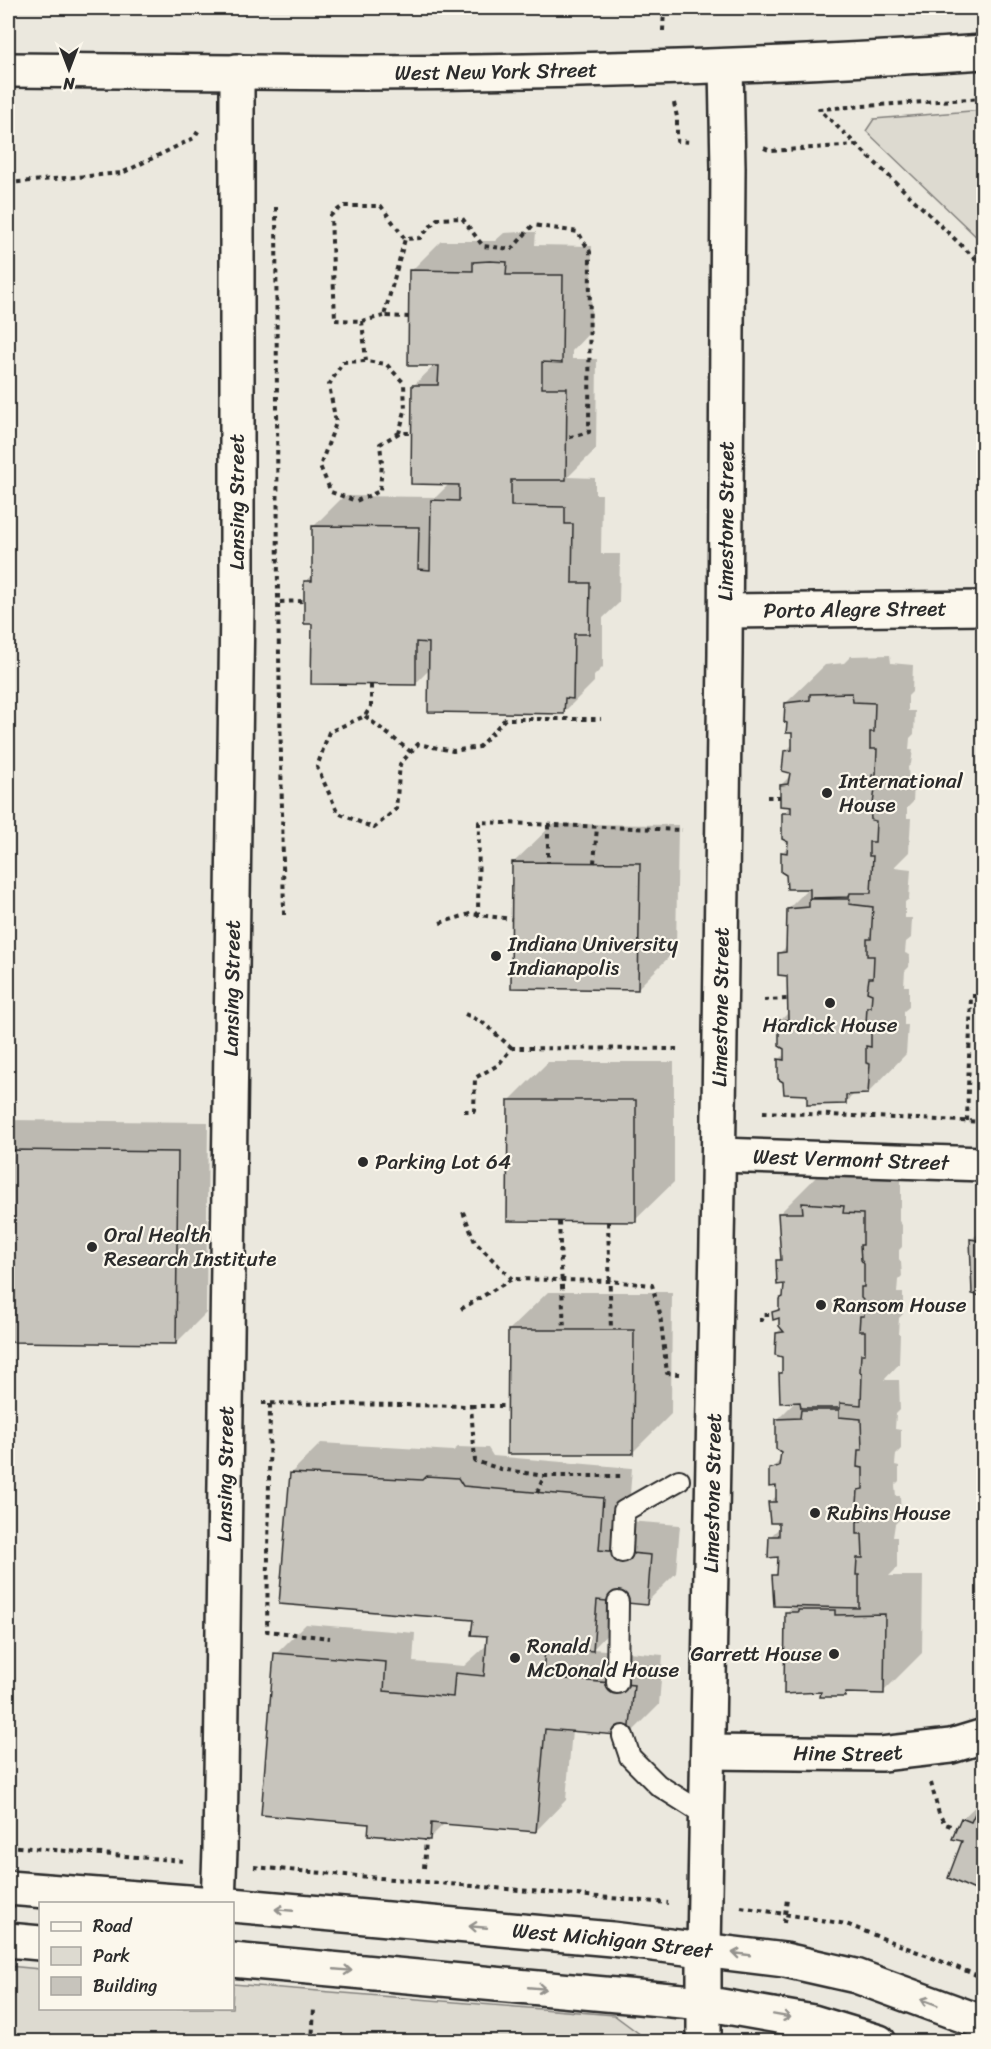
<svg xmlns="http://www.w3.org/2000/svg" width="991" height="2049" viewBox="0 0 991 2049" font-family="Sriracha,sans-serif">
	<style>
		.built { fill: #ebe8de; fill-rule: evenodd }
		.green { fill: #dddad0; stroke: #84827e; stroke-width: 1.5 }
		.shadow { fill: #0003 }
		.building { fill: #c7c4bc; stroke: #2b2b2b; stroke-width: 1.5 }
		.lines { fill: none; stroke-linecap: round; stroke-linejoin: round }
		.lane-casing { stroke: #2b2b2b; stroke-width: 24 }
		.street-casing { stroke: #2b2b2b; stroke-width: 38 }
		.secondary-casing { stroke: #2b2b2b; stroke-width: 38 }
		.path { stroke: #2b2b2b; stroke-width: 4; stroke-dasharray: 4.5 4.5; stroke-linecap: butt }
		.lane { stroke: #fbf7ec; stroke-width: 20 }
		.street { stroke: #fbf7ec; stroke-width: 33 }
		.secondary { stroke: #fbf7ec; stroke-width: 33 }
		.oneway { stroke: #93918c }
		.poi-dot { fill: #2b2b2b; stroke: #fbf7ec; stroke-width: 2 }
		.labels { text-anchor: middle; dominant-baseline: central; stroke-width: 4.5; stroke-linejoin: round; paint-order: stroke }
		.street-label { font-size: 21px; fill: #2b2b2b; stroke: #fbf7ec }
		.poi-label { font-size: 21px; fill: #2b2b2b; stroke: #fbf7ec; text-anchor: start }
	</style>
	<rect width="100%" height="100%" fill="#fbf7ec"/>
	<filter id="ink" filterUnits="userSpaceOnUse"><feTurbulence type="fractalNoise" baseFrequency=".0167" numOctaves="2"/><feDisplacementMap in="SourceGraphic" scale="12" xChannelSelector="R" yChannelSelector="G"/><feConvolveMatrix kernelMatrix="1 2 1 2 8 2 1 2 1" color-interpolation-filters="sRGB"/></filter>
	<g filter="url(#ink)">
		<path class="built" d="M8,8H983V2041L8,2042ZM40,1904H232V2008H40Z"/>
		<path class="green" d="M983,110H984L983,243L866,131L874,119Z
			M8,1966L40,1969V2008H232L233,1984L614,2015L645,2038L647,2041H8Z"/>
		<path class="shadow" d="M521,232H536L535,245L592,246L591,331L572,351V359H597L596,449L568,477L595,478V494H602L601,554H620L619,603L603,618V667L594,676V682L564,712L430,669L415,684L313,623L306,581L313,574L314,526L344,496L436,497L450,483L414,385L435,365L411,271L441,241H495L504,233Z
			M890,655L891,663L913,665L912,692L908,696V711H915L914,734L910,738L909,750H913L911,764L908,767L909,782L914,783L913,802L907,808V818H911L909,852L894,867L911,869L909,899L905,902V918H912L911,938L906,942L905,953L910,955L909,967L905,971L904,986H909V1007L904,1011V1025H908L906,1054L868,1093H855L845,1103L809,1093L779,1060L786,1053L780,1021L789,1012L788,975L779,954L788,945V909L810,887L782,853L789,845L783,814L791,806L781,785L791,775L785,752L793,744L794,732L786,703L825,665L844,663L851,656Z
			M553,824L678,825L676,950L638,988L514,862Z
			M548,1062H674V1182L635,1220L509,1101Z
			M8,1120L208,1122L206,1313L176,1343L8,1341Z
			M842,1165L901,1176V1205L899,1208V1221L902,1225V1247L899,1250V1259L901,1262L902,1276L898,1280L897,1293H903V1314L899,1318L898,1334H900L899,1364L884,1380H899L900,1410L896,1414L895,1429L901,1430V1449L896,1454L895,1465L899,1466V1481L895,1485L896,1496H900L901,1518L895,1524L893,1537H897V1568L889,1576H923L922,1653L883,1692H848L845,1695L822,1691L786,1613L794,1605L774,1576L779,1571V1555L770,1537L780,1527V1522L770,1503L777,1495L778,1484L771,1469L782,1459L783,1451L778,1419L796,1401L780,1373L784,1370L783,1356L777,1333L782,1328L780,1316L774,1312L781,1306V1299L785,1295L786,1282L778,1261L782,1257L779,1214L818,1175H832Z
			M984,1228V1305L972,1239Z
			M548,1292H672L671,1414L632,1453L509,1330Z
			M321,1443L453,1451L458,1447L488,1448L493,1456L632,1468L628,1521L680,1525L676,1573L646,1603L624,1601L622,1619L593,1649L663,1655L659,1705L629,1735L572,1730L566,1800L536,1831L445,1823L429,1839L370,1822L276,1654L306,1624L415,1633L413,1662L464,1666L488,1644L489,1635L474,1619L291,1473Z
			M984,1798L964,1840L962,1819Z"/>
		<path class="building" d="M490,261L507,262L506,275H563L562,363L542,362V388H567L566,480H511V506L565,507V524H573L572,583H590L589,634H574L573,699L565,698L564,714L428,712L429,643L416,642V685L311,684L312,624H304V581H312V526L419,527L418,569L430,570L431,500L459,501V485L411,484L412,385H438L439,366H408L409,270L473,271V262Z
			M852,693L853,702L875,703L874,732H870V749H877L876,774L872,775L871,788L875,789L873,804H870L871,820L876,821L875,842H869V856H873L871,893H850L849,897L810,898V889H787L786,875L781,872V852L787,853L788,842L782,839V813H791V807L780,806V785L788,784L790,773L782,771L784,751L792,750V733H786L787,723L784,722L785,703L810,700V694Z
			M512,862L640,863L638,990L511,988Z
			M809,899H850L849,904L873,907L871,939H867V956H874L873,978H869L867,992L872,994L871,1007H867L866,1024H871V1047L866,1046V1063L870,1064L868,1094L846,1095V1104L807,1105V1095L784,1094L783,1082L778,1079V1059L784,1060V1049L779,1046V1020H788L787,976L778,975V953L786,952L787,909L809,907Z
			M508,1100H636V1222L507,1221Z
			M8,1150L178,1152L176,1344L8,1342Z
			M802,1203L844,1206L843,1213L863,1214V1245H860L861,1260L864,1264V1287H861V1298L863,1300L864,1316H860L859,1331H865V1354H861L860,1372L862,1373L861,1405L840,1403V1408H801L800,1402L780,1403L779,1373H782V1357L775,1355L776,1333L784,1332L779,1326V1318L773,1320L772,1312L779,1310V1299L783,1297L784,1284L777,1285L776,1260H781L778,1213H803Z
			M981,1229H984V1307H980L981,1296L972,1294L970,1239L982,1241Z
			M508,1330H634L633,1454H507Z
			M801,1410H839V1417L861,1419L862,1450H858L857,1467L863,1468V1489L858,1490L857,1504H861V1521H857V1534H862L863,1558H857L856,1575H859V1608L774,1606L772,1575H777L778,1557L768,1558L769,1536H779V1523H770L768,1502H776V1486L769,1487V1469L779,1466L781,1452L776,1449V1419L800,1418Z
			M290,1473L422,1480L426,1476L458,1478L463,1486L603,1498L599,1550L651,1555L647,1605L597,1600L593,1651L545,1647L543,1677L634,1685L629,1736L545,1729L536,1832L431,1823L430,1840H426L368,1835L369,1824L261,1815L274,1653L386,1662L384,1691L453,1697L455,1673L484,1676L487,1636L471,1635L473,1620L279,1604Z
			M798,1610H835V1615L885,1614L884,1694L846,1693L845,1697H820L821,1692L784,1694L785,1612H798Z
			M984,1794V1894L948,1878L962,1841L952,1839L961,1818L971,1822Z"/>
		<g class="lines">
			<defs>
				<path id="lane" d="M622,1552L624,1511L679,1480
					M617,1683L618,1602
					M623,1736L630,1757L658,1785L707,1816"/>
				<g id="street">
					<path id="s1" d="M719,1155L984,1164"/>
					<path id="s2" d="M708,1752L881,1754L951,1746L984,1736"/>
					<path id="s3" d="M218,1904L220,1849L237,604V71"/>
					<path d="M704,1949V2042"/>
				</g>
				<g id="secondary">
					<path id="s4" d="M8,70C125,70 243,73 361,73C569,72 776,66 984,52"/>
					<path id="s5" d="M726,611L984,608"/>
					<path d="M8,1888L213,1904"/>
					<path id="s6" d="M232,1905L612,1939L785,1960L856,1976L984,2023"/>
					<path d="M8,1940L40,1943"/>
					<path id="s7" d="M704,1949L718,1187L725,654L728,168L726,66"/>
					<path d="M232,1960L704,2003L813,2022L879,2042"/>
				</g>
			</defs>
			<use href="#lane" class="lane-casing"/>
			<use href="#street" class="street-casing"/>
			<use href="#secondary" class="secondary-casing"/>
			<path class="path" d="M663,31L664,8
				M984,98L819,109L984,267
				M674,103L677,117V141L691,142
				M764,148L771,151L856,145
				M8,183L122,173L194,138L200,128
				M276,207L278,602
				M384,316L362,321L335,320L331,215L343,206H381L405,239
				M409,317L384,316L405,239L420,238L437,219L462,218L483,246L512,249L533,225L578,232L590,252L589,432L567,438
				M362,321L366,361
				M399,433L380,444L382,463L380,491L356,501L331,492L320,466L336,423L329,385L343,362L366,361L386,364L404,383L405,411L399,433H412
				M371,685V706L365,716L329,732L317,767L338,813L374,828L396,809L400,764L418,744L453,751L479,747L505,719H601
				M365,716L411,752
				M767,797H780
				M548,825V862
				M594,863L597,827
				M284,915L278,602L304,601
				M478,916L479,822L682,830
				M440,923L470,914L512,919
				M764,1000L788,999
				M465,1014L482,1022L512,1048
				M464,1111H474L475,1078L498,1065L512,1048L681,1049
				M763,1112L984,1122
				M967,1121L971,996H984
				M463,1212L475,1242L512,1279
				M559,1222L564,1330
				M608,1222L611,1330
				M461,1309L512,1279L609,1281L652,1285L660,1314L667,1373L679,1374
				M759,1320H762L764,1315H773
				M262,1403L471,1406L475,1461L501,1469L544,1476
				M270,1404L267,1631L330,1638
				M471,1406H507
				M537,1493L544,1476H624
				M981,1647L984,1651
				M931,1783L939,1814L945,1824L956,1828
				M8,1846L184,1861
				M254,1867L668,1903
				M424,1868L426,1840
				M741,1907L846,1924L984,1978
				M784,1923L787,1899
				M312,2042L314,2009"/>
			<use href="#lane" class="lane"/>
			<use href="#street" class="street"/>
			<use href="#secondary" class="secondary"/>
		</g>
		<defs><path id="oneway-shaft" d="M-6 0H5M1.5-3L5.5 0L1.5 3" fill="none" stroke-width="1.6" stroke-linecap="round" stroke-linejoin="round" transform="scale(1.5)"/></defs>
		<g class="oneway">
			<use href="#oneway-shaft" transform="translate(284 1910) rotate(-175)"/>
			<use href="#oneway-shaft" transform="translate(478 1927) rotate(-175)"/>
			<use href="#oneway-shaft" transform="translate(741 1954) rotate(-172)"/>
			<use href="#oneway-shaft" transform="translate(343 1970) rotate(5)"/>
			<use href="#oneway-shaft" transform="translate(537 1988) rotate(5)"/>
			<use href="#oneway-shaft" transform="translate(929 2002) rotate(-160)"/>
			<use href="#oneway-shaft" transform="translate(782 2016) rotate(10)"/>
		</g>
	</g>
	<g class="poi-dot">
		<circle cx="827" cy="793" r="6"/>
		<circle cx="496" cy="956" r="6"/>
		<circle cx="830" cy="1003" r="6"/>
		<circle cx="363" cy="1162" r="6"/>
		<circle cx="92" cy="1247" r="6"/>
		<circle cx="821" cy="1305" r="6"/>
		<circle cx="815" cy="1513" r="6"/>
		<circle cx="834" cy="1654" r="6"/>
		<circle cx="515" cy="1658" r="6"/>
	</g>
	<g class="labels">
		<g class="street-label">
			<text stroke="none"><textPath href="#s4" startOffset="488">West New York Street</textPath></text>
			<text transform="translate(237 502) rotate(-90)">Lansing Street</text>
			<text stroke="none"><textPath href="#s7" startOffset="1428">Limestone Street</textPath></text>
			<text stroke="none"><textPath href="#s5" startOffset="129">Porto Alegre Street</textPath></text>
			<text stroke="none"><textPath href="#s3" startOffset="916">Lansing Street</textPath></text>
			<text stroke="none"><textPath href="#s7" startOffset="942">Limestone Street</textPath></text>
			<text stroke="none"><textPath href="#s1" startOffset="132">West Vermont Street</textPath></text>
			<text stroke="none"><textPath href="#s3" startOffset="430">Lansing Street</textPath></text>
			<text stroke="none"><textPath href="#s7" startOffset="456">Limestone Street</textPath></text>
			<text stroke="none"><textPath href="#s2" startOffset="140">Hine Street</textPath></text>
			<text stroke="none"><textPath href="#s6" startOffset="382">West Michigan Street</textPath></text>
		</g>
		<g class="poi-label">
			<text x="839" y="781">International<tspan x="839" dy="24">House</tspan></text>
			<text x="508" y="944">Indiana University<tspan x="508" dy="24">Indianapolis</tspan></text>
			<text x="830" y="1025" text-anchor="middle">Hardick House</text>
			<text x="375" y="1162">Parking Lot 64</text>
			<text x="104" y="1235">Oral Health<tspan x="104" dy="24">Research Institute</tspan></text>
			<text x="833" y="1305">Ransom House</text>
			<text x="827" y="1513">Rubins House</text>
			<text x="527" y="1646">Ronald<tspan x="527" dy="24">McDonald House</tspan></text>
			<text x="822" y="1654" text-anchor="end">Garrett House</text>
		</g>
	</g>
	<rect width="991" height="2049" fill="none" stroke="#fbf7ec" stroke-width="30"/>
	<rect x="15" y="15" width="961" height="2019" fill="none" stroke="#2b2b2b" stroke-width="2" filter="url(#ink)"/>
	<rect x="39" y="1902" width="195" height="108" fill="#fbf7ec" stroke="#a8a59f" stroke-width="1.5"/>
	<rect x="51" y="1922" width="30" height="9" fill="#fbf7ec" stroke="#a8a59f" stroke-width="1.5"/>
	<text x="93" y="1932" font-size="18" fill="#2b2b2b">Road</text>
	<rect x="51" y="1947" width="30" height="18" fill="#dddad0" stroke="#a8a59f" stroke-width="1.5"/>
	<text x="93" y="1962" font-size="18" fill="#2b2b2b">Park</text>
	<rect x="51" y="1977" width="30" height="18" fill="#c7c4bc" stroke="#a8a59f" stroke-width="1.5"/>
	<text x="93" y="1992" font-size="18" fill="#2b2b2b">Building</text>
	<g transform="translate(69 69) rotate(180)" stroke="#fbf7ec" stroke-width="4.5" paint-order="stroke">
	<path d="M0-4.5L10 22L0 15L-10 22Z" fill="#2b2b2b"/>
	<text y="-9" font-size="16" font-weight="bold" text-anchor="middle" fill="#2b2b2b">N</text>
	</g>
</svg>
